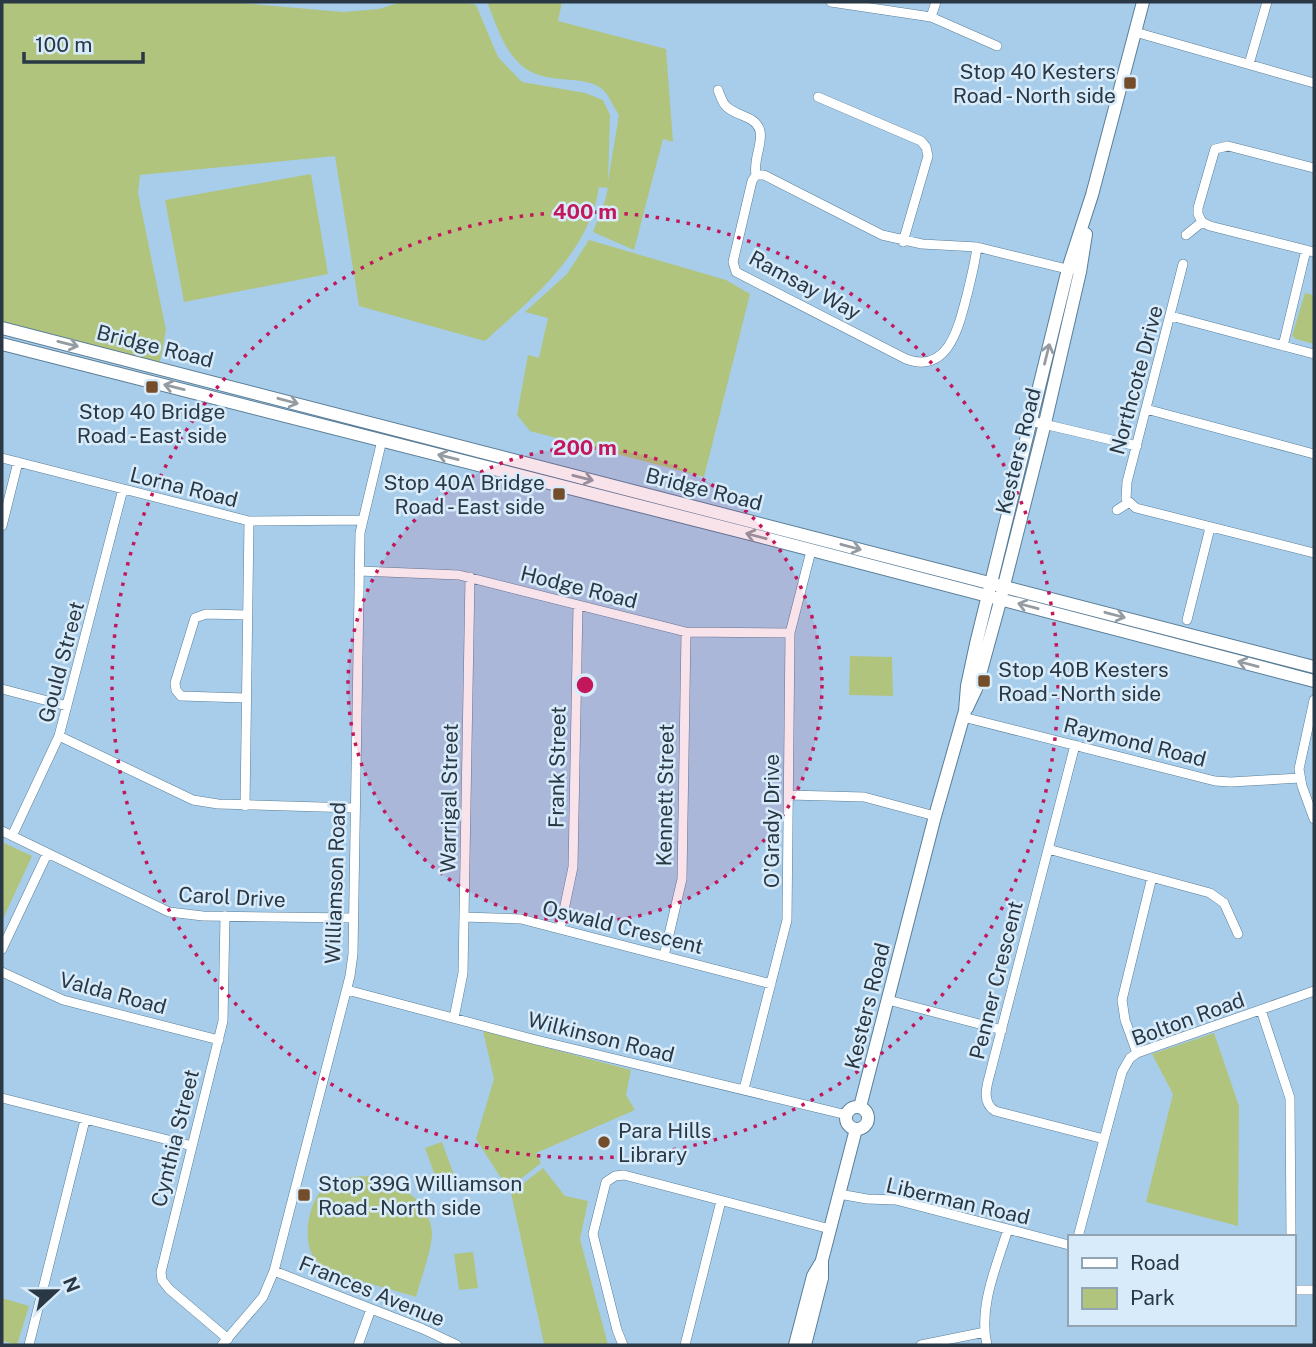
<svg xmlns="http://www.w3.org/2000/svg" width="1316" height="1347" viewBox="0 0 1316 1347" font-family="'Public Sans',sans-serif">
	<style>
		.green { fill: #b1c47e }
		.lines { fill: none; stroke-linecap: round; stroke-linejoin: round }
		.minor-casing { stroke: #5a7e98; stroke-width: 10 }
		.secondary-casing { stroke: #5a7e98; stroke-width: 14 }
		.minor { stroke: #fff; stroke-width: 9 }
		.secondary { stroke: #fff; stroke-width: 12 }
		.oneway { stroke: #949ca2 }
		.ring { fill: none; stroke: #c2185b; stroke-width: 3.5; stroke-dasharray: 3.5 7 }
		.poi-dot { fill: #744d2b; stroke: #d8ebfa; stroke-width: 2.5 }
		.labels { text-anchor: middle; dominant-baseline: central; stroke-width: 5; stroke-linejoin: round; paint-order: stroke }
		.poi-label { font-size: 21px; fill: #293844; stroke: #d8ebfa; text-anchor: start }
		.street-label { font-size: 21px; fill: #293844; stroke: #d8ebfa }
		.centre { fill: #c2185b; stroke: #d8ebfa; stroke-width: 3.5 }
		.ring-label { font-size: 21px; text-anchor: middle; font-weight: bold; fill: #c2185b; stroke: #d8ebfa; stroke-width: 5; stroke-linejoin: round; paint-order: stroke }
	</style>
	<rect width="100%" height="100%" fill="#a7cdea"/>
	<path class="green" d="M2,2H229L343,12L379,9L401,2H464L476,5L498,57L522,82L585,93L603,100L610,115L608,181L619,115C614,108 608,93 601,88C579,73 544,87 520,64C502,47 496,23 487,2H562L558,21L666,49L673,142L663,139L634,250L593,232L605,201L608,188L599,187C589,254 532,298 485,341L359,306L335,156L140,175L138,193L166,330L159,367L2,328Z
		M311,174L328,274L184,302L165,200Z
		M589,240L726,280L750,294L704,477L530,431L517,415L528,355L539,358L548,318L525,312L567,274Z
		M1305,293L1314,295V344L1296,339L1292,336Z
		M850,656L892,657L893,696L849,695Z
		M2,842L32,856L2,921Z
		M483,1031L631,1070L626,1095L635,1110L536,1153L541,1163L508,1189L476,1139L494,1079Z
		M1214,1033L1239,1106L1238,1226L1146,1202L1173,1094L1152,1054Z
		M442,1142L454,1175L437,1181L425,1148Z
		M543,1168L565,1196L588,1201L580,1239L608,1345L544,1344L511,1193Z
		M371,1176C399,1184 429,1199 432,1232C433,1246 420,1282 416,1297C389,1288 339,1278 318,1262C299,1246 308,1196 329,1184C341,1176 357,1177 371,1176Z
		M473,1252L478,1288L459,1290L454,1254Z
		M2,1298L29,1306L17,1345L2,1341Z"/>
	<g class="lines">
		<defs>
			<path id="minor" d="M831,2L931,17L997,46
				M931,17L936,2
				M1135,32L1314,83
				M1249,64L1267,2
				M718,90C720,95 722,101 725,105C735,117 756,115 760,131C763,144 753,159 756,175
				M818,97L921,141L926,147L928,156L903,242
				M1202,222L1198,214V208L1215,149L1228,146L1314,168
				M1202,222L1210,226L1314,252
				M1186,235L1202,222
				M977,247C975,263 971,279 967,295C959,325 949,375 906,359L736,272L733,262L752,181L756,175H764L882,235L922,244L977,247L1071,270
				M1183,264L1127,482L1126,499L1136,508L1314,553
				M1171,316L1314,354
				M1283,346L1306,250
				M1146,409L1314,454
				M1031,421L1137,446
				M2,458L249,521L362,520
				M1117,510L1128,503
				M2,526L18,462
				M359,571L459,575L686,632L790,633
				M1187,620L1210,528
				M2,689L67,706
				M245,698L181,696L176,690L175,683L195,618L206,614L247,615
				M1314,700L1299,769L1302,786L1314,819
				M963,717L1215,781L1231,782L1300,778
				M59,736L193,800L218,804L355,808
				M1075,745L992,1066C989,1080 979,1101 995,1111L1104,1139
				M789,795L864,797L935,816
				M245,806L249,521
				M2,831L169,912L203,916L353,918
				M12,836L59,736L123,489
				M1048,849L1210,893L1224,903L1238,934
				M225,916L223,1021L161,1272L162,1280L169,1289L228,1339
				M464,917L521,919L771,984
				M560,929L573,867L578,605
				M2,949L47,854
				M664,956L682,879L686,632
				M2,972L63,1000L219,1040
				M347,990L536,1040L847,1115
				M888,1000L1002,1030
				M1261,1010L1290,1098L1291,1237
				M454,1018L463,973L470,577
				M1137,1053L1125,1020L1122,1000L1152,877
				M744,1089L787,920L790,633L811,551
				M2,1098L192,1146
				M839,1194L867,1199L896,1200L1069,1245
				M1078,1237L1122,1072L1130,1058L1137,1053L1314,991
				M274,1271L423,1329L457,1345
				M1293,1290H1314
				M29,1345L85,1120
				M222,1345L263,1297L274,1271L350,976L353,954L360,533L382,440
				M358,1345L371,1309
				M623,1345L617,1330L593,1234L606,1182L615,1176L624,1175L830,1229
				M685,1345L721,1201
				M921,1345L985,1332
				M987,1345C978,1307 997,1265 1008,1229"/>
			<path id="secondary" d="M2,328L1314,667
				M2,344L754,535L1314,681
				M967,708L976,689L998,609L1045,423L1080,272L1086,234
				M846 1118a11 11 0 1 1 22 0a11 11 0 1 1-22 0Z
				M860,1107L935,816L965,711L967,686L976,644L1068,269L1092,195L1143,2
				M795,1345L813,1276L820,1264
				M805,1345L822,1278V1260L856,1129"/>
		</defs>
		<use href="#minor" class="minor-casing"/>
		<use href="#secondary" class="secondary-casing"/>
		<use href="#minor" class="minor"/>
		<use href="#secondary" class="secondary"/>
	</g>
	<defs><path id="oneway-shaft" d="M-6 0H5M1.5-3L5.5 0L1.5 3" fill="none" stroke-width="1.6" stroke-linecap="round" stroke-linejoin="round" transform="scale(1.75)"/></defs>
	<g class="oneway">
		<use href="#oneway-shaft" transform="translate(68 344) rotate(14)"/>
		<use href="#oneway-shaft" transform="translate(1047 354) rotate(-76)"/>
		<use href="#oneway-shaft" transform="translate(174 387) rotate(-166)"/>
		<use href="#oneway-shaft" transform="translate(288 401) rotate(15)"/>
		<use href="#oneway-shaft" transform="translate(448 457) rotate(-166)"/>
		<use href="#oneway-shaft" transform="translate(583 478) rotate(14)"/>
		<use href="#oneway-shaft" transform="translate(756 536) rotate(-165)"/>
		<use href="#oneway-shaft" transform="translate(851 547) rotate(15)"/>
		<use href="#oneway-shaft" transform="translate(1028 606) rotate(-165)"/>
		<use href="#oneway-shaft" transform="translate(1115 615) rotate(15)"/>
		<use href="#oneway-shaft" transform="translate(1248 664) rotate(-165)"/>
	</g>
	<circle cx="585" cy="685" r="237" fill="#c2185b" fill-opacity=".12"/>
	<g class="ring">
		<circle cx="585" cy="685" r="237"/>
		<circle cx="585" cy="685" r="473"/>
	</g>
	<g class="poi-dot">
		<rect x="1123" y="76" width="14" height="14" rx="3.5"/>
		<rect x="145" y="380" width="14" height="14" rx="3.5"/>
		<rect x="552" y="487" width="14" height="14" rx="3.5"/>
		<rect x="977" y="674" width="14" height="14" rx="3.5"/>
		<circle cx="604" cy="1142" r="7"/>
		<rect x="297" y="1188" width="14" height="14" rx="3.5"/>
	</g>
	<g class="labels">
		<g class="poi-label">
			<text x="1116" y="71" text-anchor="end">Stop 40 Kesters<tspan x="1116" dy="24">Road - North side</tspan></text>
			<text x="152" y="411" text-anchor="middle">Stop 40 Bridge<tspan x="152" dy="24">Road - East side</tspan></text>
			<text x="545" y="482" text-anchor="end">Stop 40A Bridge<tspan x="545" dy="24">Road - East side</tspan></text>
			<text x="998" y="669">Stop 40B Kesters<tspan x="998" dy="24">Road - North side</tspan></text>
			<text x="618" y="1130">Para Hills<tspan x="618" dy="24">Library</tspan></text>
			<text x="318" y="1183">Stop 39G Williamson<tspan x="318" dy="24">Road - North side</tspan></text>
		</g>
		<g class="street-label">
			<text transform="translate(805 285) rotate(28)">Ramsay Way</text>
			<text transform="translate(155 346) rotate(14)">Bridge Road</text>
			<text transform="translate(1136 380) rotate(-75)">Northcote Drive</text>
			<text transform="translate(1018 451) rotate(-76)">Kesters Road</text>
			<text transform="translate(184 487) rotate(14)">Lorna Road</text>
			<text transform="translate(704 489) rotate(14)">Bridge Road</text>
			<text transform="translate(579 587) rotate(14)">Hodge Road</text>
			<text transform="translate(61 662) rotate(-75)">Gould Street</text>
			<text transform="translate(1135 742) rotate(14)">Raymond Road</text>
			<text transform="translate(557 767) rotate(-89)">Frank Street</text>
			<text transform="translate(665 795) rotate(-89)">Kennett Street</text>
			<text transform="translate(449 798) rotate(-89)">Warrigal Street</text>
			<text transform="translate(771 821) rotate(-90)">O'Grady Drive</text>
			<text transform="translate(335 883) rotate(-88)">Williamson Road</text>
			<text transform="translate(232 897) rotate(3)">Carol Drive</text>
			<text transform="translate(623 927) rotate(14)">Oswald Crescent</text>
			<text transform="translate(996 980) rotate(-76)">Penner Crescent</text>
			<text transform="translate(113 993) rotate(15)">Valda Road</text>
			<text transform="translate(867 1006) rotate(-76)">Kesters Road</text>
			<text transform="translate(1188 1019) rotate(-20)">Bolton Road</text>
			<text transform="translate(601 1037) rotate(14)">Wilkinson Road</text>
			<text transform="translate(175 1138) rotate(-76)">Cynthia Street</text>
			<text transform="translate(958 1201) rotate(13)">Liberman Road</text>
			<text transform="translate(372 1291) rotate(22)">Frances Avenue</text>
		</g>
	</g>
	<circle cx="585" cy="685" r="10" class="centre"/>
	<g class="ring-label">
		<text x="585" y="219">400 m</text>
		<text x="585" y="455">200 m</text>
	</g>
	<rect width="1316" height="1347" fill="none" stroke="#293844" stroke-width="7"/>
	<rect x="1068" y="1235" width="228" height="91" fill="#d8ebfa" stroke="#92a3b1" stroke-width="2"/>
	<rect x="1082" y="1258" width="35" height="10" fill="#ffffff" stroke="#92a3b1" stroke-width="2"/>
	<text x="1130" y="1270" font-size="21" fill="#293844">Road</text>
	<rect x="1082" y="1288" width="35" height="21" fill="#b1c47e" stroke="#92a3b1" stroke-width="2"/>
	<text x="1130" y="1305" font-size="21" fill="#293844">Park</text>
	<g transform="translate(56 1291) rotate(68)" stroke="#d8ebfa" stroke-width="5" paint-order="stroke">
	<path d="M0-5L12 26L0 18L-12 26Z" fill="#293844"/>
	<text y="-10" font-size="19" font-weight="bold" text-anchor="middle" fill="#293844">N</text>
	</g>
	<path d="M24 52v10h119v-10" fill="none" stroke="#293844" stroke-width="3.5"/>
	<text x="35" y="52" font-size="21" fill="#293844" stroke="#d8ebfa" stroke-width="5" paint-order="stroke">100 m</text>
</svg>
